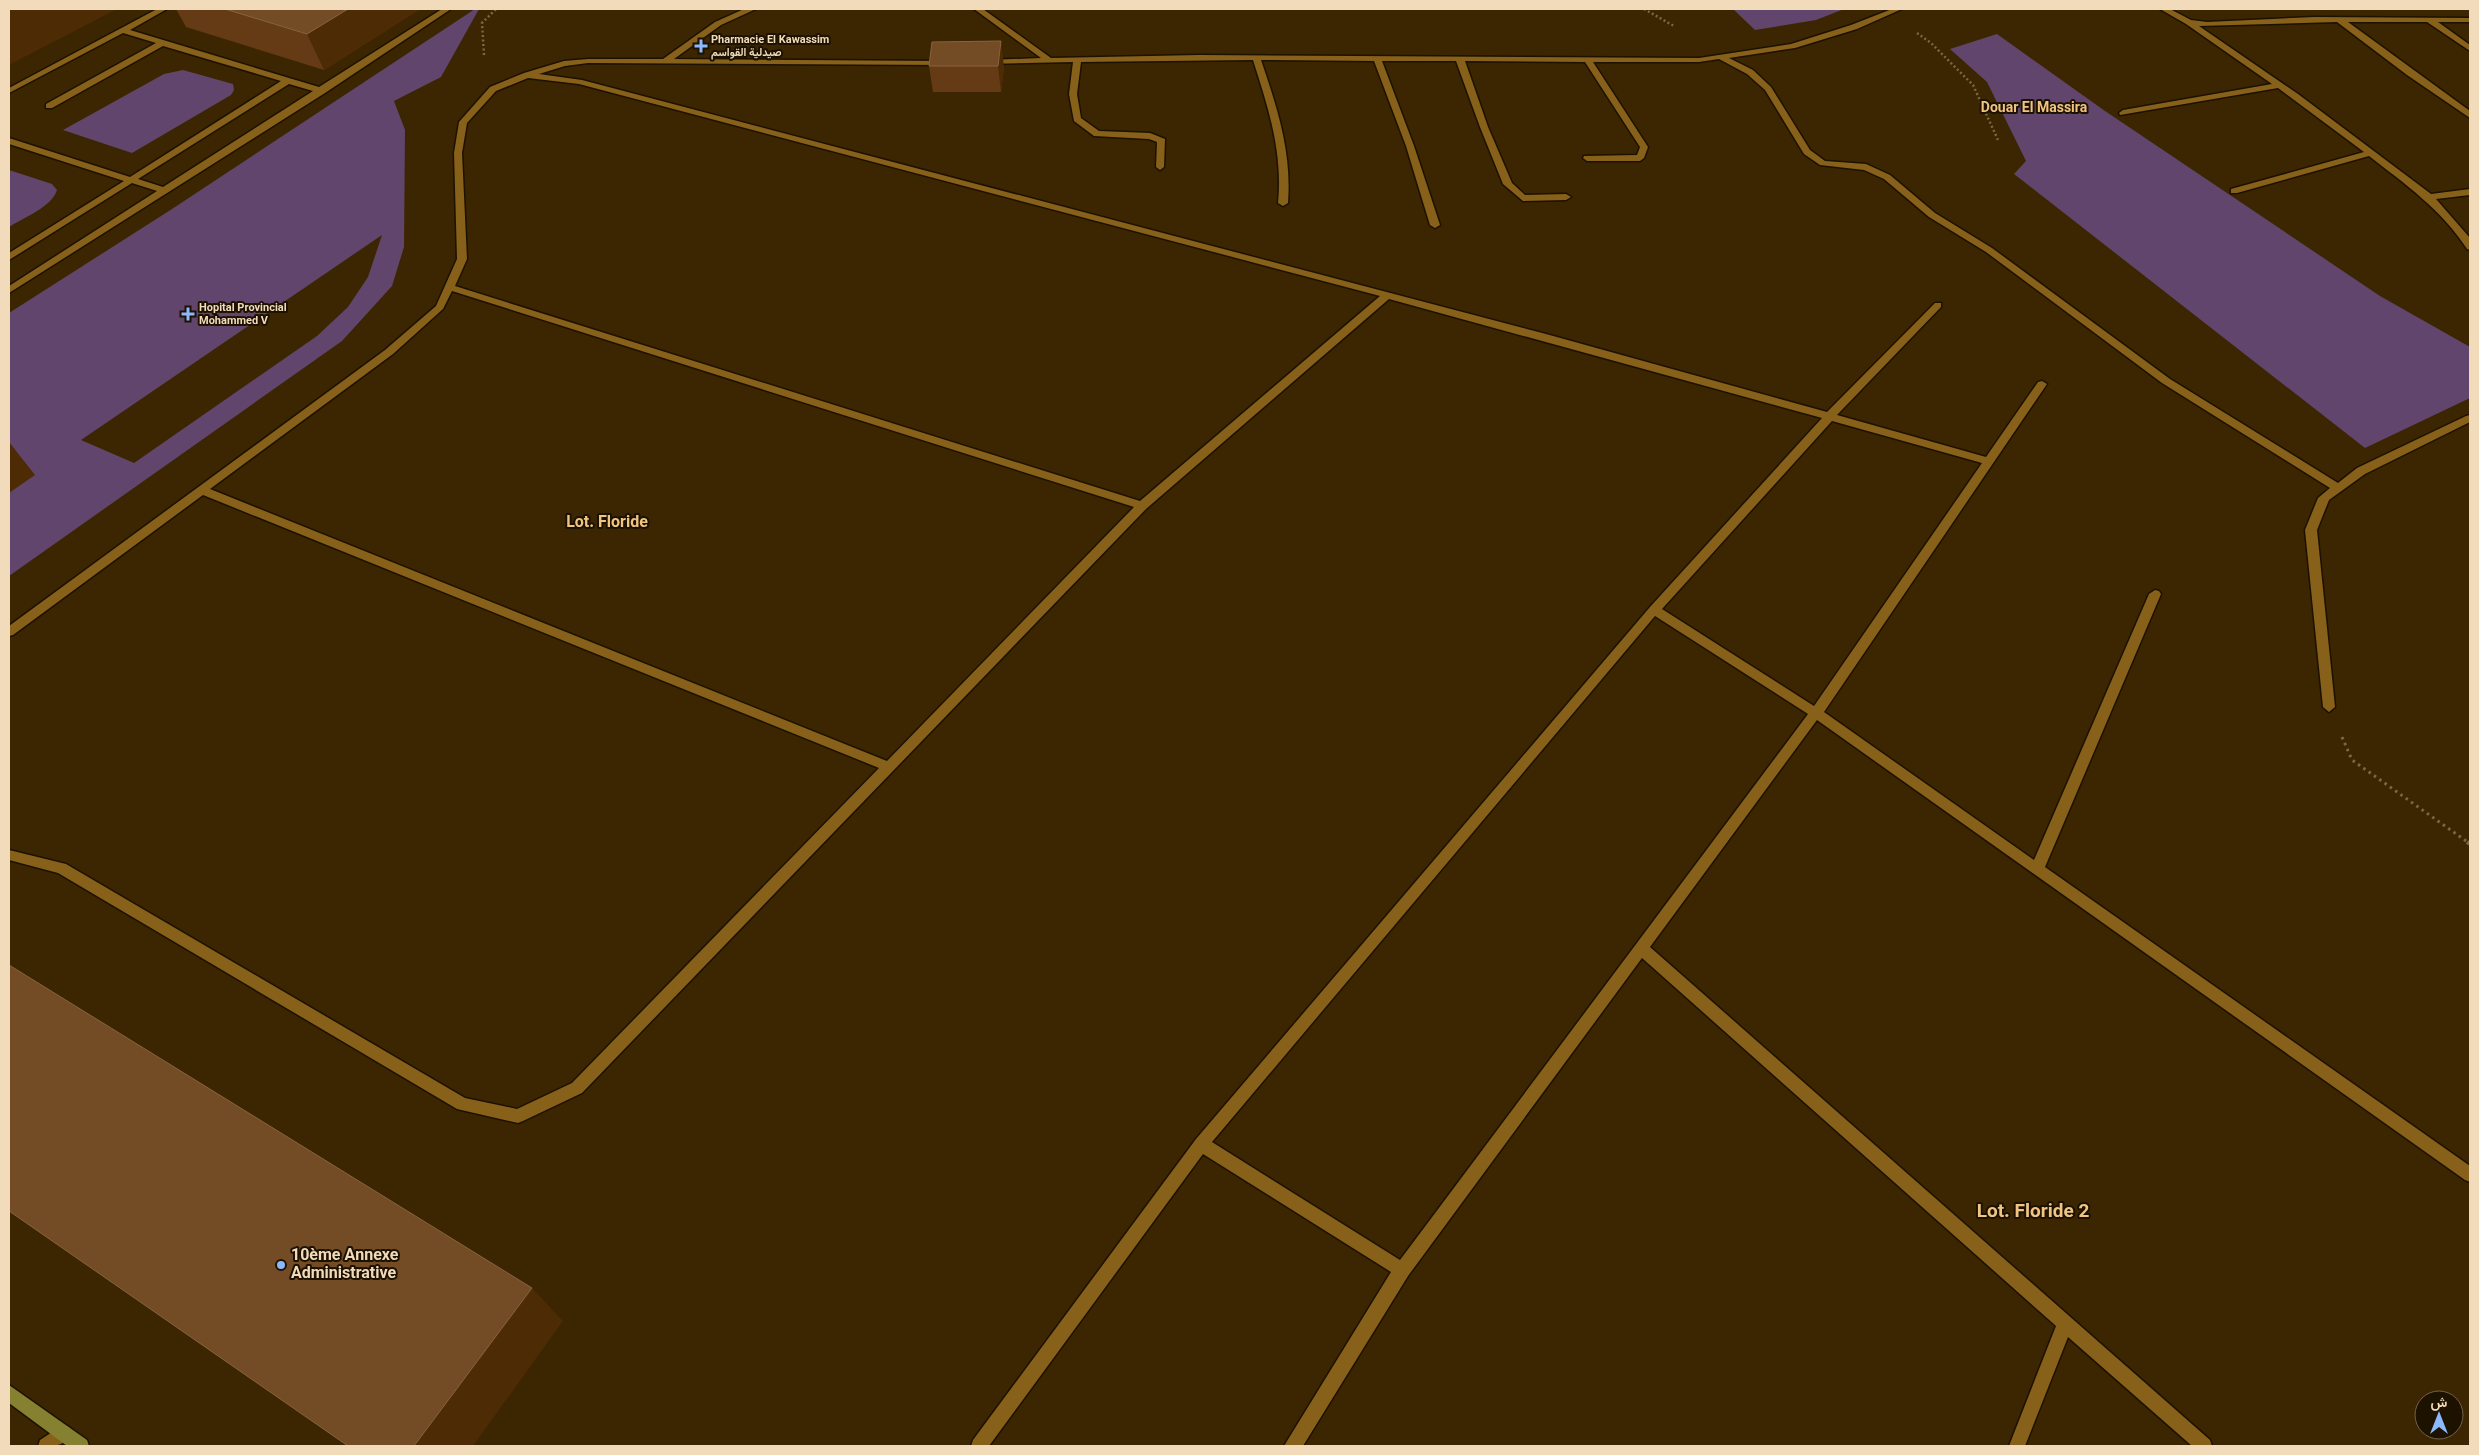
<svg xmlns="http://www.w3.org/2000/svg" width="2479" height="1455" viewBox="0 0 2479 1455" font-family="Georgia,Vazirmatn,serif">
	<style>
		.green { fill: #62456c; fill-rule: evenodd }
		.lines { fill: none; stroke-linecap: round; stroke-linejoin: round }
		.lane-casing { stroke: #1d1100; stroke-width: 3 }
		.street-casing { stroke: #1d1100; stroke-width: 3 }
		.secondary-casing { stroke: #1d1100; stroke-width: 3 }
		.path-far2 { stroke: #7c6744; stroke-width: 2.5; stroke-dasharray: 2 2.5; stroke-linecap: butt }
		.path-far1 { stroke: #7c6744; stroke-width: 3; stroke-dasharray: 2.5 4; stroke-linecap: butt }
		.path { stroke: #7c6744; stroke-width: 4; stroke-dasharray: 3 4.5; stroke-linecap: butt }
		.lane { fill: #876019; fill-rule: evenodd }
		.street { fill: #876019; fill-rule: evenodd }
		.secondary { fill: #868131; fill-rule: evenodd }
		.wall { fill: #643b15 }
		.shaded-wall { fill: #4d2b05 }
		.building { fill: #734c26; stroke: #87633e }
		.poi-dot { fill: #8cb9fc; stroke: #1d1100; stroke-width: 2 }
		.labels { text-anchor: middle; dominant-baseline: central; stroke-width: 4; stroke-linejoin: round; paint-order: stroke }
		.far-poi-label { font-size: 11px; font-weight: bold; fill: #f1dbbb; stroke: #1d1100; text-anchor: start }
		.far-quarter-label { font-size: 14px; font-weight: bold; fill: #f0c582; stroke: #1d1100 }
		.quarter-label { font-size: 16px; font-weight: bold; fill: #f0c582; stroke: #1d1100 }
		.near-poi-label { font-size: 16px; font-weight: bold; fill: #f1dbbb; stroke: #1d1100; text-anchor: start }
		.near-quarter-label { font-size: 19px; font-weight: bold; fill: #f0c582; stroke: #1d1100 }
	</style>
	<rect width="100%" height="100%" fill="#3b2601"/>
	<path class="green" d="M475,9H479L441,77L394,101L405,130L404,247L392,286L342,341L9,576V313L172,209ZM382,235L368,277L348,307L317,336L134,463L81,440Z
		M1733,9H1844L1816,20L1755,30Z
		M1997,34L2105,111L2380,296L2470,347V398L2365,448L2014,174L2026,161L1987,82L1950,49Z
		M183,70L233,84L234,90L231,95L132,153L63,130L164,74Z
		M9,170L52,184L57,190C52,207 23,218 9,227Z"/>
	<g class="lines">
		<defs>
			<path id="lane" d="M157,9H167L130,30L319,87L442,9H451L325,93L9,293V286L157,191L132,183L9,260V253L124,181L9,144V138L130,177L281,81L163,46L52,108H46V104L156,43L123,33L9,93V88ZM289,84L313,91L163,187L138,179Z"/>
			<path id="street" d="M744,9H756L721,25L674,59L946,61L950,63L946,65L588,63L565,66L539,74L582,80L1546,334L1827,412L1935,303H1941V307L1837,415L1986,457L2038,382L2042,381L2047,384L1824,712L2034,860L2149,594L2155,590L2159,591L2161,594L2045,867L2470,1166V1182L2465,1180L1817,720L1650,947L2210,1440L2212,1446H2192L2068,1337L2025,1446H2009L2056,1326L1642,958L1408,1276L1303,1446H1284L1391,1272L1203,1154L989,1446H971L973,1440L1196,1139L1650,607L1822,418L1389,299L1146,509L582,1093L523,1121L518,1123L457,1109L58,873L9,860V850L66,864L465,1098L517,1109L572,1083L879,768L203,495L13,635L9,636V626L385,350L436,306L457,259L454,153L459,122L490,87L524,73L564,61L588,59H663L715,22ZM528,78L579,84L1380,296L1140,501L455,286L467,259L462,153L467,123L496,91ZM452,291L1134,507L887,761L210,489L393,354L443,309ZM1832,421L1982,463L1814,706L1662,609ZM1655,616L1808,714L1400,1260L1212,1142Z
				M974,9H983L1051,58L1199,55L1699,58L1791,44L1851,25L1892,9H1902L1857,29L1795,48L1729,58L1753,70L1771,87L1810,150L1825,161L1866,164L1890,175L1935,213L1992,248L2170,379L2338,483L2357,468L2466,416L2470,415V422L2365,474L2329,500L2317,530L2335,707L2329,712L2323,707L2305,530L2318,498L2330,488L2162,383L1986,252L1929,217L1884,179L1864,170L1820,165L1804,154L1765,90L1747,74L1719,59L1699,62H1593L1648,147L1644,158L1640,161H1587L1583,158L1584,156L1637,155L1640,147L1585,62L1465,61L1488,127L1512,183L1525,195L1566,194L1571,197L1566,200L1523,201L1503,184L1480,127L1456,61H1382L1414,146L1440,225L1435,228L1430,225L1406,146L1374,61L1261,60C1277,107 1292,152 1288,203L1283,206L1278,203C1283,152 1268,107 1253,60L1081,62L1077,94L1081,118L1099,131L1150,133L1165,139L1164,167L1160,170L1156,167L1157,142L1149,139L1094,136L1074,121L1069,94L1073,62L985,64L984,62L988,60L1041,58Z
				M2160,9H2170L2191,20L2207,22L2314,17L2470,18V22H2438L2470,45V51L2427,22H2348L2470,111V118L2407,75L2337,22L2199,26L2298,94L2431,194L2470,189V195L2436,199L2470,238V250L2467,249C2442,210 2405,184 2369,156L2237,193H2231V189L2364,152L2278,88L2120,115L2119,113L2123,110L2272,84L2186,24Z
				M63,1425L69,1427L71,1433C65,1448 52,1446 38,1446L40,1440Z"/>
			<path id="secondary" d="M9,1385L87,1440L89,1446H67L9,1403Z"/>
		</defs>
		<use href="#lane" class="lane-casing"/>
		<use href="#street" class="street-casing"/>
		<use href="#secondary" class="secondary-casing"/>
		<path class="path-far2" d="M1644,9L1674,26
			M1917,33L1931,43L1973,85L1998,140
			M484,55L482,23L496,9"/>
		<path class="path-far1" d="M2342,737L2352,760L2469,843"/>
		<path class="path" d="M2467,842L2470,844"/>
		<use href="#lane" class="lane"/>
		<use href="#street" class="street"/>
		<use href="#secondary" class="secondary"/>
	</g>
	<path class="wall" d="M176,9H420L324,70L186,27Z
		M932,42L1004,67L1001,92H933L929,66Z"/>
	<path class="shaded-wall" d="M9,9H117L9,65Z
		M348,9H420L324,70L307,34Z
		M1001,41L1004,67L1001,92L998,66Z
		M9,442L35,475L9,493Z
		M532,1288L563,1321L473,1446H414Z"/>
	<path class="building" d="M225,9H348L307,34Z
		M1001,41L998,66H929L932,42Z
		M9,965L532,1288L414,1446H348L9,1211Z"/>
	<g class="poi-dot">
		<path d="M698.5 38.5h5v5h5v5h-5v5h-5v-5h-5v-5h5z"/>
		<path d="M185.5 306.5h5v5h5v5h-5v5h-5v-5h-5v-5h5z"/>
		<circle cx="281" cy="1265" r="5"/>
	</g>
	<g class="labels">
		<g class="far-poi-label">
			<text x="711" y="40">Pharmacie El Kawassim<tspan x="711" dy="13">صيدلية القواسم</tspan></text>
			<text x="199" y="308">Hopital Provincial<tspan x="199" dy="13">Mohammed V</tspan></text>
		</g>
		<g class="far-quarter-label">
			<text x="2034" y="109">Douar El Massira</text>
		</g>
		<g class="quarter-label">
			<text x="607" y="523">Lot. Floride</text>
		</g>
		<g class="near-poi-label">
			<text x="291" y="1256">10ème Annexe<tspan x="291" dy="18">Administrative</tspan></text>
		</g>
		<g class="near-quarter-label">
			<text x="2033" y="1212">Lot. Floride 2</text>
		</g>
	</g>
	<rect width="2479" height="1455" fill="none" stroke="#f1dbbb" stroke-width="20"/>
	<g transform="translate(2439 1415)"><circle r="24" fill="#1d1100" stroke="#72624b"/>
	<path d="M0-4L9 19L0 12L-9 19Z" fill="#8cb9fc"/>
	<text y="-8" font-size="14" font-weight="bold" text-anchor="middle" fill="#f1dbbb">ش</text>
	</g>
</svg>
